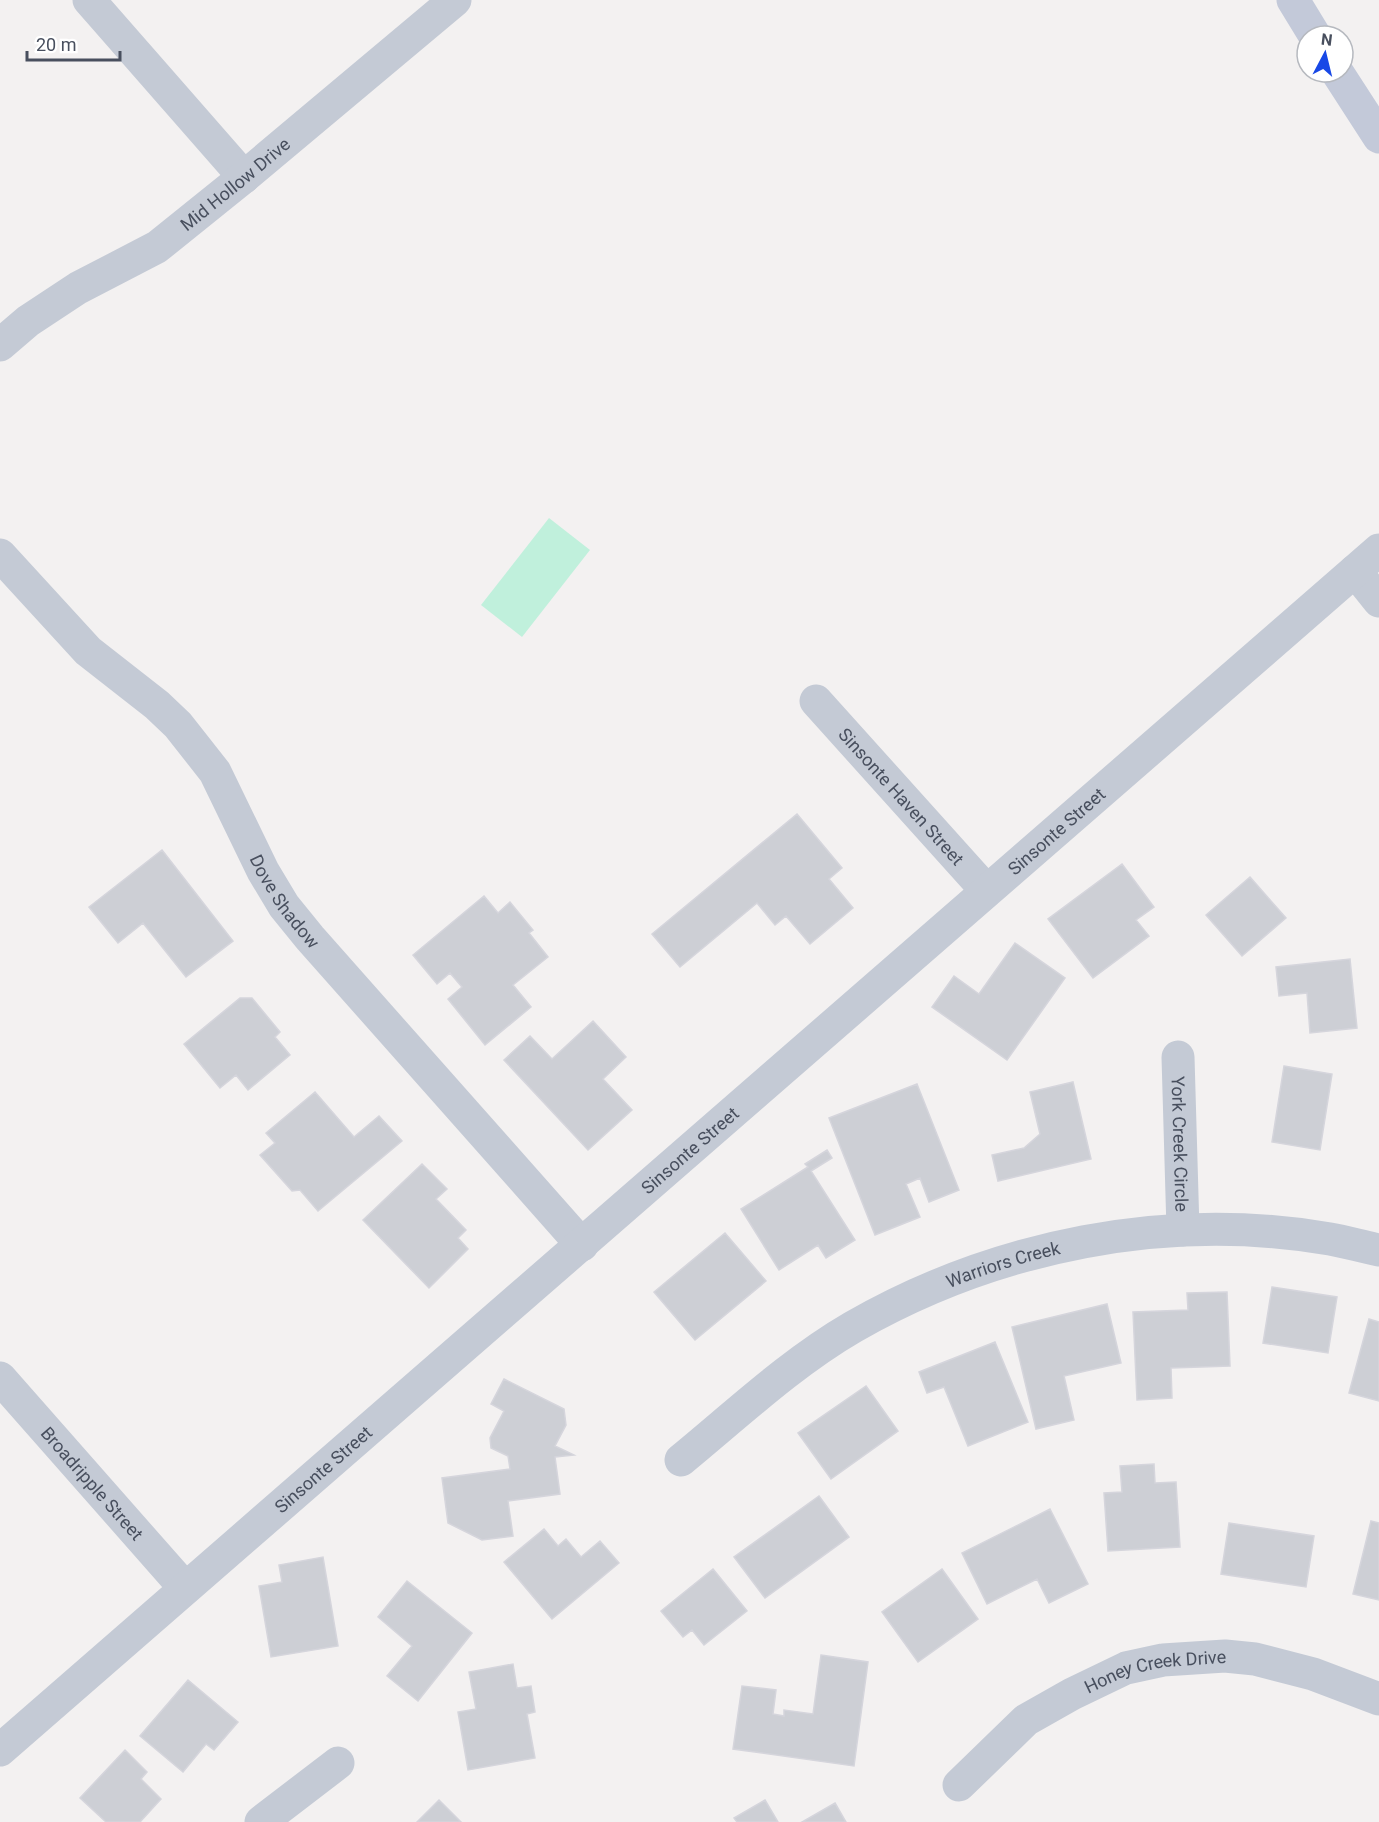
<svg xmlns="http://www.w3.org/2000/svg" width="1379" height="1822" viewBox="0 0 1379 1822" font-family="Roboto,sans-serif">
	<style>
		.green { fill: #c0f0dc }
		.building { fill: #cdcfd5; stroke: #d5d5dc; stroke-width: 1.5 }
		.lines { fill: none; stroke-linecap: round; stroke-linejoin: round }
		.minor { stroke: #c4cad5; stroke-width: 33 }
		.secondary { stroke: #c3c9d9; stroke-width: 33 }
		.labels { text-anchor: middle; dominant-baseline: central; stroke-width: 6; stroke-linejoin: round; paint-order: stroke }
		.street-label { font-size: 18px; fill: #484f5e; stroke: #fff }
	</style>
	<rect width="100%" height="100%" fill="#f3f1f1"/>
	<path class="green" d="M549,518L590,550L522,637L481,605Z"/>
	<path class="building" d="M797,814L842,868L829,879L853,908L810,944L786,916L775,925L757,903L680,967L652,934Z
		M162,850L233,941L186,977L143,923L118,943L89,907Z
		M1122,864L1154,907L1136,920L1149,936L1093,978L1048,919Z
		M1250,877L1286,918L1242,956L1206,915Z
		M484,896L498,913L510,902L533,930L529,933L548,957L513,985L531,1007L485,1045L448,999L462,987L450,973L437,984L413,955Z
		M1015,943L1065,978L1007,1060L932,1007L954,976L979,994Z
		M1350,959L1357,1028L1310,1033L1307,993L1279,996L1276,967Z
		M240,998H252L280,1032L275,1037L290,1055L248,1090L236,1075L220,1088L184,1044Z
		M593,1021L626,1057L603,1079L632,1110L588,1150L504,1060L530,1036L552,1059Z
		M1284,1066L1332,1074L1320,1150L1272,1142Z
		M1073,1082L1091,1159L998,1181L992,1155L1024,1148L1040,1134L1030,1092Z
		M917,1084L959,1190L929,1202L920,1178L906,1184L920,1217L875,1235L829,1118Z
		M315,1092L354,1137L379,1116L402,1141L318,1211L300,1190L292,1191L260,1155L275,1143L266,1133Z
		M827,1150L832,1158L811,1171L855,1240L826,1258L818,1245L779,1270L741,1209L808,1167L805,1164Z
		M422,1164L447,1189L436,1199L466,1230L458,1238L468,1249L429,1288L363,1220Z
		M725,1233L766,1281L695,1340L654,1292Z
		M1272,1287L1337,1297L1328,1353L1263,1343Z
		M1227,1292L1230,1366L1171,1368L1172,1398L1137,1400L1133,1312L1188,1310L1187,1293Z
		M1107,1304L1121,1363L1064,1376L1074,1420L1036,1429L1012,1327Z
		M1369,1319L1379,1322V1401L1349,1393Z
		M995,1342L1028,1422L968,1446L944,1387L927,1393L919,1372Z
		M504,1379L564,1409L566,1425L555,1446L574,1455L555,1457L560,1494L508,1501L513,1536L482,1540L448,1523L442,1478L510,1469L508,1456L491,1448L490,1438L504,1411L491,1404Z
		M866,1386L898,1431L831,1479L798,1433Z
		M1154,1464L1155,1483L1176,1482L1180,1547L1108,1551L1104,1493L1122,1492L1120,1466Z
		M819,1496L849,1537L765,1598L734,1557Z
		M1050,1509L1088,1584L1049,1603L1037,1579L987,1604L962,1553Z
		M1371,1521L1379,1523V1600L1353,1594Z
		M1229,1523L1314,1536L1306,1587L1221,1574Z
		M544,1529L558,1546L566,1539L581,1557L600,1541L619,1563L552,1619L504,1562Z
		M323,1557L338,1646L271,1657L259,1586L282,1582L279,1565Z
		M713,1569L747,1611L704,1645L692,1630L683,1637L661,1611Z
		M942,1569L978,1619L918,1662L882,1612Z
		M407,1581L472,1633L418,1701L387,1676L412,1646L378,1617Z
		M821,1655L868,1662L854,1766L733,1749L742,1686L776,1690L773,1714L784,1716V1710L813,1714Z
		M513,1664L517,1688L531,1686L535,1712L527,1714L535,1758L468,1770L458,1712L476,1709L469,1672Z
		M188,1680L238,1722L214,1750L206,1744L183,1772L140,1736Z
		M125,1750L147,1772L141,1779L161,1799L140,1822H106L80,1798Z
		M439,1800L461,1822H417Z
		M765,1800L778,1822H737L734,1818Z
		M835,1803L846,1822H802Z"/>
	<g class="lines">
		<g class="minor">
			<path d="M89,0L244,177"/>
			<path id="s1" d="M0,345L28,321L78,288L157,247L244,177L455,0"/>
			<path id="s2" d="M0,555L88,651L157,705L178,725L215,772L263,871L284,906L310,938L582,1245"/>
			<path d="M1355,571L1379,601"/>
			<path id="s3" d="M816,701L986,890"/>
			<path id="s4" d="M1178,1057L1183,1230"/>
			<path id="s5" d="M0,1378L185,1588"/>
			<path id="s6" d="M681,1460C737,1414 791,1363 853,1327C996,1245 1168,1211 1330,1239C1347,1242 1363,1247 1379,1250"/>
			<path id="s7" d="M0,1750L1379,550"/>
			<path id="s8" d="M959,1785L1026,1720L1072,1694L1126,1668L1163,1660L1225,1656L1255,1659L1313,1674L1379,1699"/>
			<path d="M261,1822L338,1763"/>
		</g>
		<path class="secondary" d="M1293,0L1315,36
			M1337,72L1379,137"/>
	</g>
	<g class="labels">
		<g class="street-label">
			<text stroke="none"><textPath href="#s1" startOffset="286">Mid Hollow Drive</textPath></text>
			<text stroke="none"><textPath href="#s3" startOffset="128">Sinsonte Haven Street</textPath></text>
			<text stroke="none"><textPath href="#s7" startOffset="1400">Sinsonte Street</textPath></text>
			<text stroke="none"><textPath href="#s2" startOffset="454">Dove Shadow</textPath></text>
			<text stroke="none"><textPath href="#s4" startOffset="87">York Creek Circle</textPath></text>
			<text stroke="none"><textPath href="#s7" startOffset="914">Sinsonte Street</textPath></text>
			<text stroke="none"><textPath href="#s6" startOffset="381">Warriors Creek</textPath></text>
			<text stroke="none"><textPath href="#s7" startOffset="428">Sinsonte Street</textPath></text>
			<text stroke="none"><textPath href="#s5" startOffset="140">Broadripple Street</textPath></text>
			<text stroke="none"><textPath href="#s8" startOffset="234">Honey Creek Drive</textPath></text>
		</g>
	</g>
	<g transform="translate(1325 54) rotate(7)"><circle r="28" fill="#ffffff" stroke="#b6b9bf" stroke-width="1.5"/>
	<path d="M0-4.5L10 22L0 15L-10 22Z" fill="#1848e6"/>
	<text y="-9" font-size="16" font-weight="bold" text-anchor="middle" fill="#484f5e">N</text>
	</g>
	<path d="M27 51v9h93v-9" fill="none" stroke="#484f5e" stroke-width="3"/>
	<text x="36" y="51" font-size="18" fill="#484f5e" stroke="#ffffff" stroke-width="4.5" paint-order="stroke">20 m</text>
</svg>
